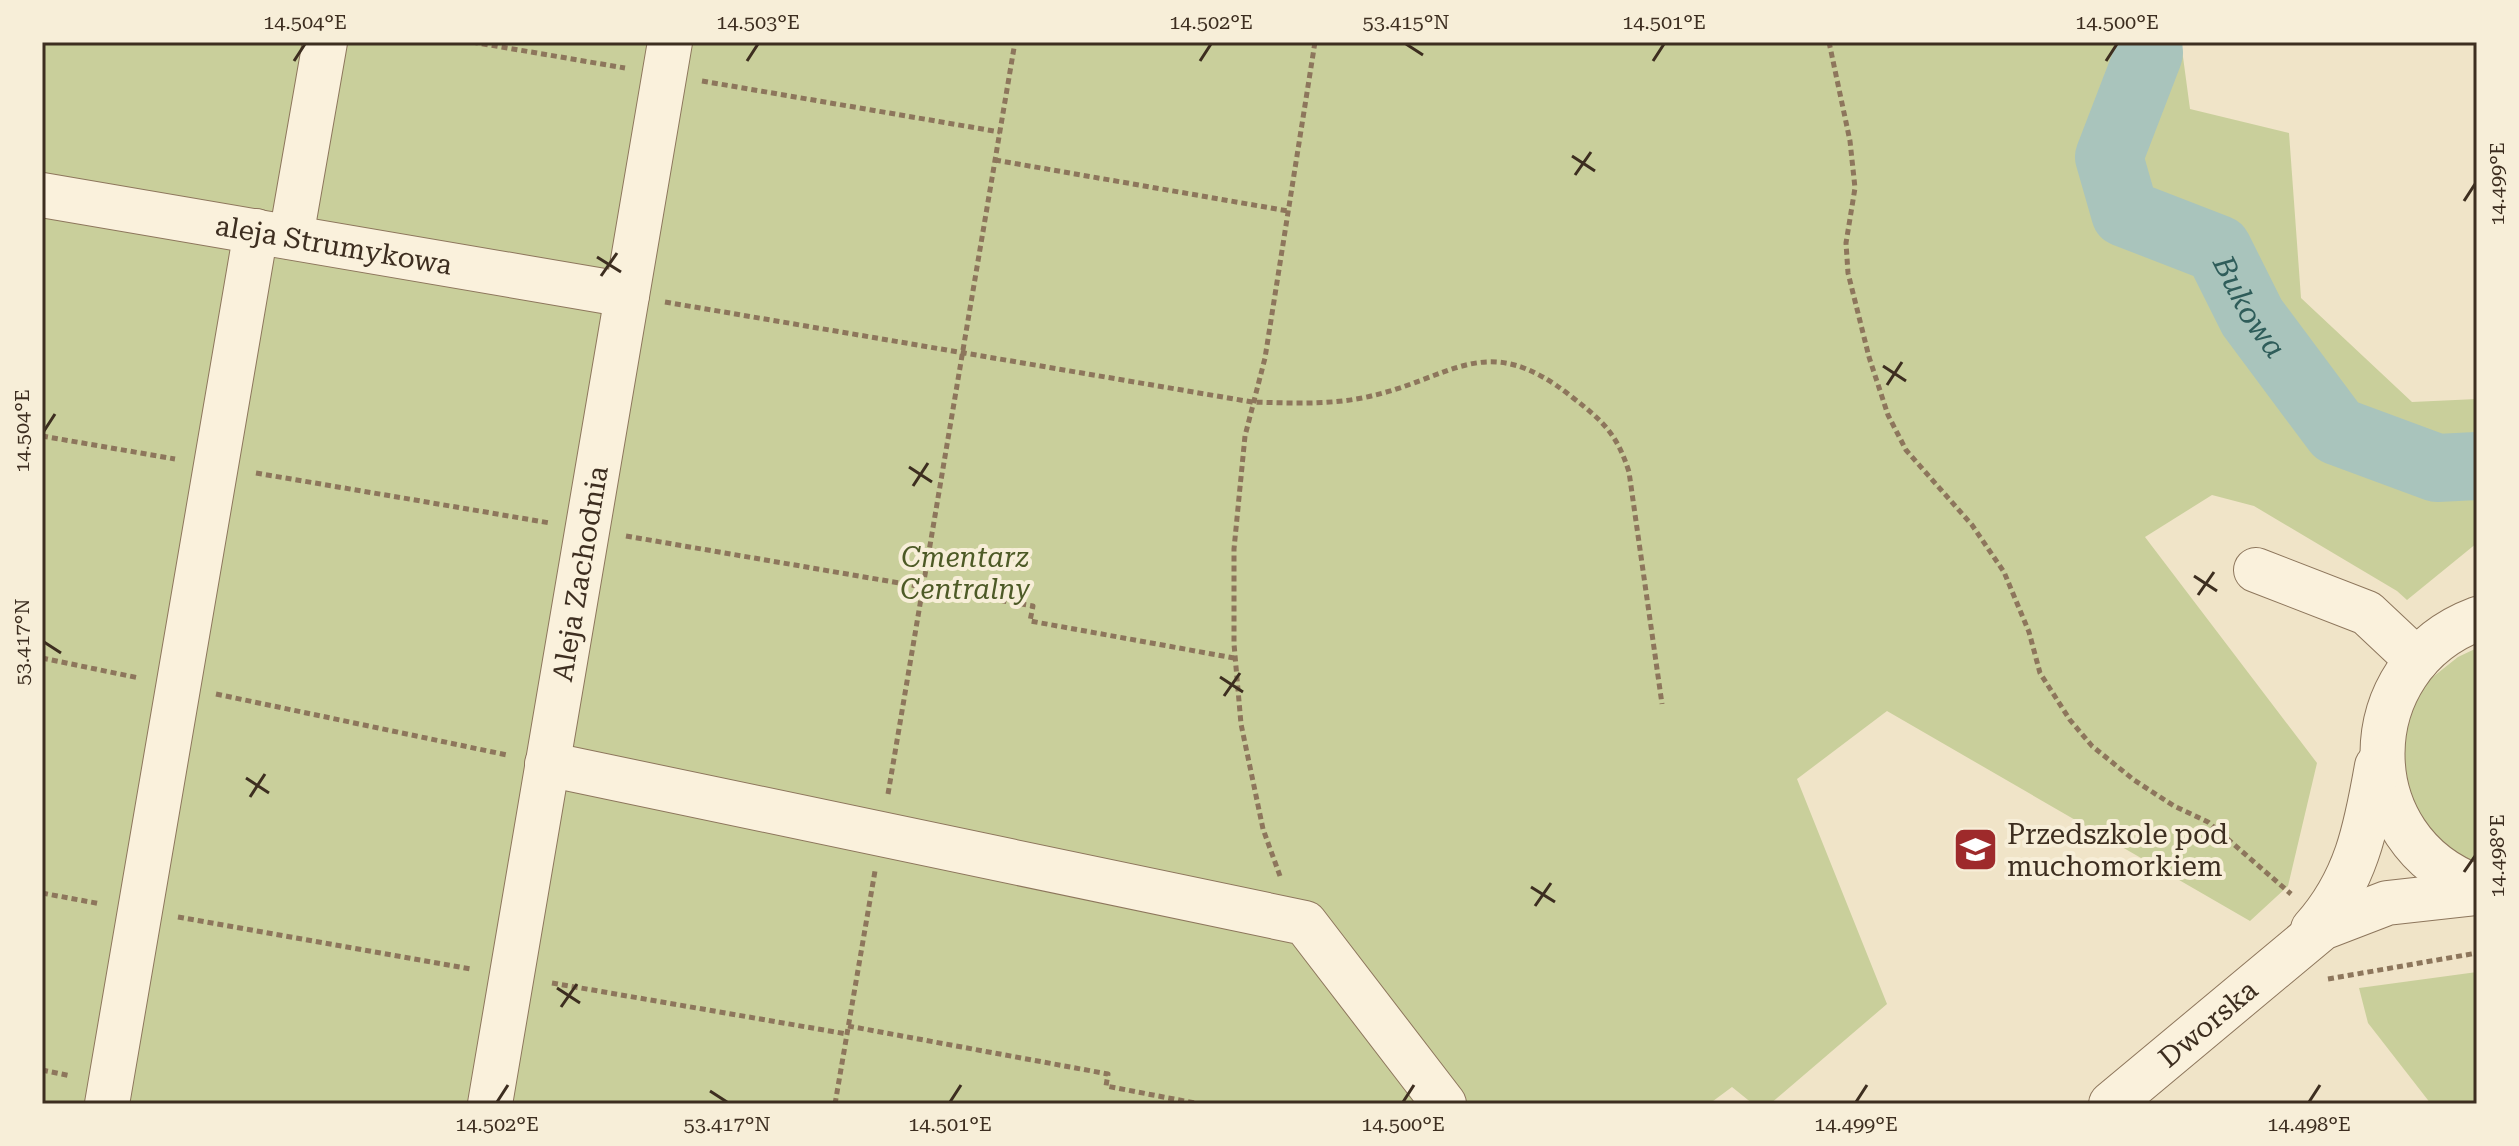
<svg xmlns="http://www.w3.org/2000/svg" width="2519" height="1146" viewBox="0 0 2519 1146" font-family="'Roboto Serif',serif">
	<style>
		.green { fill: #c9cf9b }
		.lines { fill: none; stroke-linecap: round; stroke-linejoin: round }
		.river { stroke: #a9c4bc; stroke-width: 68 }
		.minor-casing { stroke: #8d765c; stroke-width: 46 }
		.path { stroke: #8d765c; stroke-width: 5; stroke-dasharray: 6 4; stroke-linecap: butt }
		.minor { stroke: #faf1dc; stroke-width: 44 }
		.ticks { fill: none; stroke: #3d2e20; stroke-width: 3 }
		.labels { text-anchor: middle; dominant-baseline: central; stroke-width: 8; stroke-linejoin: round; paint-order: stroke }
		.street-label { font-size: 28px; fill: #3d2e20; stroke: #f7eed8 }
		.park-label { font-size: 28px; font-style: italic; fill: #4d5a26; stroke: #f7eed8 }
		.poi-label { font-size: 28px; fill: #3d2e20; stroke: #f7eed8; text-anchor: start }
		.water-label { font-size: 30px; font-style: italic; fill: #2f5d5a; stroke: #f7eed8 }
		.neatline { fill: none; stroke: #3d2e20; stroke-width: 3 }
		.ticks-label { font-size: 20px; text-anchor: middle; fill: #3d2e20 }
	</style>
	<rect width="100%" height="100%" fill="#f0e4c8"/>
	<path class="green" d="M42,42H2181L2190,109L2289,133L2301,298L2412,402L2477,399V543L2407,600L2397,591L2254,506L2212,495L2145,537L2317,763L2288,886L2250,921L1887,711L1797,779L1887,1004L1770,1104H1753L1732,1087L1709,1104H42Z
		M2477,648V870L2415,819L2400,747L2418,695L2429,680L2458,657Z
		M2477,972V1104H2431L2368,1023L2359,988Z"/>
	<g class="lines">
		<path class="river" id="s1" d="M2148,42L2149,53L2109,157L2125,213L2218,249L2252,317L2337,431L2437,468L2477,466"/>
		<defs>
			<g id="minor">
				<path id="s2" d="M42,195L627,295"/>
				<path d="M291,237L325,42"/>
				<path d="M2256,570L2367,613L2417,660"/>
				<path d="M2477,619C2352,666 2350,841 2477,887"/>
				<path d="M547,764L1305,923L1444,1104"/>
				<path d="M2313,929C2356,881 2366,829 2377,766"/>
				<path d="M107,1104L256,231"/>
				<path id="s3" d="M490,1104L670,42"/>
				<path id="s4" d="M2111,1104L2322,928L2387,903L2477,893"/>
			</g>
		</defs>
		<use href="#minor" class="minor-casing"/>
		<path class="path" d="M472,42L625,68
			M1829,42L1850,141L1855,188L1846,243L1848,273L1869,357L1888,415L1906,450L1972,525L2004,572L2029,632L2040,673L2070,720L2092,746L2134,780L2174,806L2208,822L2291,894
			M702,81L1000,132
			M995,160L1288,211
			M665,302L1252,402C1289,403 1325,405 1362,398C1453,380 1484,327 1572,397C1603,421 1617,434 1629,472L1662,704
			M42,436L175,459
			M256,473L550,523
			M626,536L1033,606L1030,621L1234,658
			M42,658L139,678
			M216,694L507,755
			M888,794L1015,42
			M1280,876L1263,829L1241,724L1234,644V549L1245,436L1265,358L1315,42
			M42,893L101,904
			M178,917L471,969
			M2328,979L2477,953
			M552,983L847,1034
			M848,1026L1108,1074L1106,1086L1200,1104
			M42,1070L71,1076
			M835,1104L875,871"/>
		<use href="#minor" class="minor"/>
	</g>
	<path class="ticks" d="M1406,44L1423,55M294,61L305,44M747,61L758,44M1200,61L1211,44M1653,61L1664,44M2106,61L2117,44M1572,156L1595,171M1575,175L1591,152M2464,201L2475,184M597,257L621,272M601,276L617,253M1883,366L1906,381M1887,385L1902,362M44,431L55,414M909,467L932,482M913,486L928,463M2194,576L2217,591M2198,595L2214,572M44,642L61,653M1220,677L1243,692M1224,696L1240,673M246,778L269,793M250,797L265,774M2464,872L2475,856M1531,887L1555,902M1535,906L1551,883M557,988L580,1003M561,1007L577,984M710,1091L727,1102M497,1102L508,1085M950,1102L961,1085M1403,1102L1414,1085M1856,1102L1867,1085M2309,1102L2320,1085"/>
	<defs>
		<symbol id="school-square" viewBox="-11 -11 22 22"><rect x="-9" y="-9" width="18" height="18" rx="4" fill="#9e2a2b" stroke="#f7eed8"/><path d="M0-5L7-2L0 1L-7-2ZM-4 1L0 2.5L4 1V4Q0 6-4 4Z" fill="#fff"/></symbol>
	</defs>
	<g fill-rule="evenodd">
		<use href="#school-square" x="1950" y="824" width="51" height="51"/>
	</g>
	<g class="labels">
		<g class="street-label">
			<text stroke="none"><textPath href="#s2" startOffset="296">aleja Strumykowa</textPath></text>
			<text stroke="none"><textPath href="#s3" startOffset="538">Aleja Zachodnia</textPath></text>
			<text stroke="none"><textPath href="#s4" startOffset="126">Dworska</textPath></text>
		</g>
		<g class="park-label">
			<text x="965" y="557">Cmentarz<tspan x="965" dy="32">Centralny</tspan></text>
		</g>
		<g class="poi-label">
			<text x="2007" y="834">Przedszkole pod<tspan x="2007" dy="32">muchomorkiem</tspan></text>
		</g>
		<g class="water-label">
			<text stroke="none"><textPath href="#s1" startOffset="346">Bukowa</textPath></text>
		</g>
	</g>
	<rect width="2519" height="1146" fill="none" stroke="#f7eed8" stroke-width="88"/>
	<rect x="44" y="44" width="2431" height="1058" class="neatline"/>
	<g class="ticks-label">
		<text x="305" y="29">14.504°E</text>
		<text x="758" y="29">14.503°E</text>
		<text x="1211" y="29">14.502°E</text>
		<text x="1406" y="29">53.415°N</text>
		<text x="1664" y="29">14.501°E</text>
		<text x="2117" y="29">14.500°E</text>
		<text transform="translate(2497 184) rotate(-90)" y="7">14.499°E</text>
		<text transform="translate(22 431) rotate(-90)" y="7">14.504°E</text>
		<text transform="translate(22 642) rotate(-90)" y="7">53.417°N</text>
		<text transform="translate(2497 856) rotate(-90)" y="7">14.498°E</text>
		<text x="497" y="1131">14.502°E</text>
		<text x="727" y="1131">53.417°N</text>
		<text x="950" y="1131">14.501°E</text>
		<text x="1403" y="1131">14.500°E</text>
		<text x="1856" y="1131">14.499°E</text>
		<text x="2309" y="1131">14.498°E</text>
	</g>
</svg>
